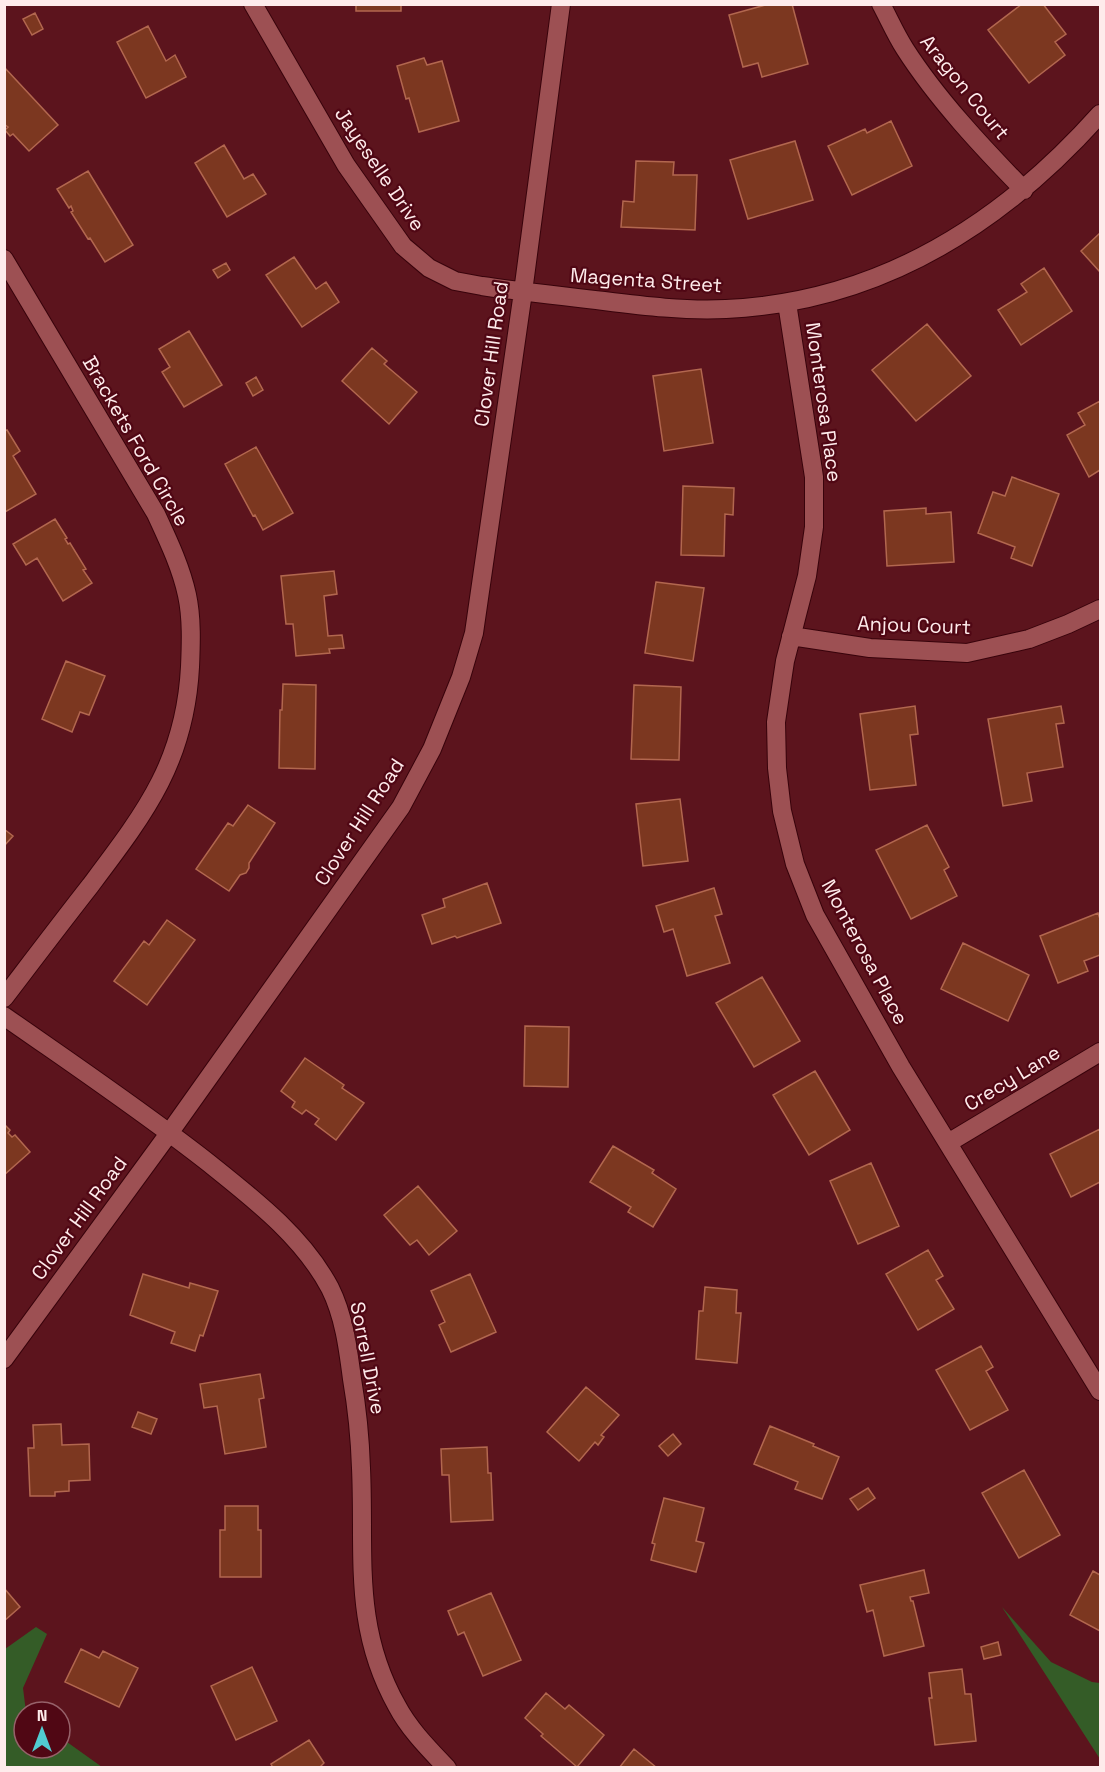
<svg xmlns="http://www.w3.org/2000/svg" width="1105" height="1772" viewBox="0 0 1105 1772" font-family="'Space Grotesk',sans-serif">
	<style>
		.green { fill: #345c27 }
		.building { fill: #7c3720; stroke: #b2674f; stroke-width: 1.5 }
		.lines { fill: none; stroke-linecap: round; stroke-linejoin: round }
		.minor-casing { stroke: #38030b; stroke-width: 20 }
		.minor { stroke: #9d5053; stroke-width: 18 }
		.labels { text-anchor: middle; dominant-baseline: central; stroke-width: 4.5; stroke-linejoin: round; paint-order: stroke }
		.street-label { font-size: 20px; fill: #feebeb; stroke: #500714 }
	</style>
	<rect width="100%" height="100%" fill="#5c141d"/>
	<path class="green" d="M1002,1607L1051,1662L1092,1682L1100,1683V1759Z
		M36,1627L47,1634L23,1688L26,1712L24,1748H60V1737L102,1767H5V1649Z"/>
	<path class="building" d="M356,4H401V11H356Z
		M769,4H792L808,64L762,77L758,63L743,67L729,15Z
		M1022,4H1043L1066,34L1055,42L1065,55L1029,83L988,30Z
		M35,13L43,29L32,35L23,19Z
		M148,26L166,61L175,55L186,77L146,98L117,42Z
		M424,58L427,65L442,61L459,121L419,132L409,98L406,99L397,66Z
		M4,67L58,125L29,151L13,134L10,136L5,130L8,127L4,124Z
		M891,121L912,166L852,195L828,146L865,129L867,133Z
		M795,141L813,200L748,219L730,160Z
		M224,145L244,179L253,174L266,194L227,217L195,163Z
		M636,161L674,162L673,175H697L695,230L621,227L623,201L634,202Z
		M88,171L133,245L105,262L90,238L88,239L71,212L73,211L71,206L69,208L57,189Z
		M1100,233V272L1081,251Z
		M294,257L316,289L326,282L339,302L302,327L266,275Z
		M226,263L230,270L218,278L213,270Z
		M1044,268L1072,311L1021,345L998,310L1027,292L1021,284Z
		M927,324L971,376L916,421L872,370Z
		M189,331L222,385L184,407L162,372L170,367L159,349Z
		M372,348L387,361L384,364L417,392L389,424L342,381Z
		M701,369L713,443L664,451L653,376Z
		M256,377L263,390L253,396L246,383Z
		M1100,401V470L1089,477L1067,435L1085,425L1078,413Z
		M7,430L20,451L13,456L36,494L5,512L4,431Z
		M256,447L293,513L263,530L255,515L253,516L225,464Z
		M1012,477L1059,494L1032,566L1011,558L1015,547L978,533L993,492L1005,496Z
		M683,486L734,488L733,515L725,514L724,556L681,555Z
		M926,508V514L951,512L954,562L887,566L884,511Z
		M55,519L67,538L65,539L68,544L70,543L86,569L83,570L92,583L63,601L37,558L26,565L13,544Z
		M334,571L337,594L324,596L328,636L342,635L344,648L329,649L330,653L296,656L293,624H286L281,576Z
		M656,582L704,588L693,661L645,653Z
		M66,661L105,676L89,715L80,712L72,732L42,719Z
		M283,684L316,685L315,769L279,768L280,710H282Z
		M634,685L681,687L679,760L631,759Z
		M915,706L918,734L910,735L916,785L870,790L860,714Z
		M1061,706L1064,723L1056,724L1063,767L1027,773L1032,801L1003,806L988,719Z
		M680,799L688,861L643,866L636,804Z
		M248,805L275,823L249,863V868L246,873L240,875L229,891L196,869L228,823L233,826Z
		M927,825L949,867L944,870L957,896L911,919L876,850Z
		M4,829L13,836L4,846Z
		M487,883L501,923L457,938L455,936L432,944L422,915L445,907L443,899Z
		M714,888L722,914L715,916L730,963L687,976L673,929L664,932L656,906Z
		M1098,913L1100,919V955L1084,961L1088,971L1058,983L1040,936Z
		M167,920L195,940L147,1005L114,981L144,941L149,945Z
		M963,943L1029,975L1008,1021L941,989Z
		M762,977L800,1041L754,1067L716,1003Z
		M525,1026L569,1027L568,1087L524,1086Z
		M305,1058L344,1085L342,1088L364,1103L336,1140L315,1124L319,1119L306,1110L302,1114L292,1107L295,1102L281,1091Z
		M815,1071L850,1130L809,1155L773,1095Z
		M4,1124L10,1130L8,1133L12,1137L15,1135L30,1152L4,1175Z
		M1100,1129V1182L1071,1197L1050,1154Z
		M613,1146L654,1170L652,1173L676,1189L653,1227L628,1212L631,1207L590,1182Z
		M871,1163L899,1226L858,1244L830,1181Z
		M418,1186L457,1231L429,1255L417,1240L410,1245L384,1215Z
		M928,1250L943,1276L936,1280L954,1309L918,1330L886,1274Z
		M143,1274L189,1288L190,1283L218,1291L203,1336L200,1335L195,1351L171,1343L175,1332L130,1315Z
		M470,1274L496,1332L451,1352L439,1325L445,1322L431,1291Z
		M705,1287L737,1290L736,1313H741L737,1363L696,1359L699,1311H703Z
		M981,1346L993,1367L986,1371L1008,1410L970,1430L936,1370Z
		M260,1374L264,1398L259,1399L266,1447L225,1454L217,1406L204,1408L200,1384Z
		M586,1387L619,1415L601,1435L604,1437L598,1445L595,1442L579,1461L547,1432Z
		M138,1412L157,1419L151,1434L132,1427Z
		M61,1424L62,1445L89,1444L90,1480L69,1481V1491L55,1492V1496H30L28,1448H34L33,1425Z
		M770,1426L814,1444L813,1446L839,1457L822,1499L795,1489L798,1482L754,1464Z
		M673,1434L681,1444L668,1456L659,1446Z
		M487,1447L488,1473H491L493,1520L451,1522L449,1475H442L441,1449Z
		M1024,1470L1060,1535L1019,1558L982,1493Z
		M868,1488L875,1498L858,1510L850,1499Z
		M664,1498L704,1508L696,1541L704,1543L696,1572L651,1560L655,1544L652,1543Z
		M225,1506H258V1530H261V1577H220V1530H225Z
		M924,1570L929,1593L910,1597L911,1601H913L924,1646L884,1656L873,1610L867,1612L860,1585Z
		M1093,1571L1100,1575V1631L1070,1615Z
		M4,1588L20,1607L4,1621Z
		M491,1593L521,1660L483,1676L464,1632L458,1635L448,1611Z
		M998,1642L1001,1655L984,1659L981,1647Z
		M81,1649L99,1658L103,1651L138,1668L119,1707L65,1682Z
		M252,1667L277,1721L236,1740L211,1686Z
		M962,1669L965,1694H971L976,1741L935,1745L929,1698H932L929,1673Z
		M546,1693L565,1709L569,1705L604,1735L577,1767L541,1736L543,1734L525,1718Z
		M309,1740L324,1763L319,1768H273L271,1764Z
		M634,1749L657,1768H619Z"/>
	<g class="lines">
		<defs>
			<path id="minor" d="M253,4L346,165L403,246L429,268L455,281L482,286C523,292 563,296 604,301C644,306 685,311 726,309C878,302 1001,225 1100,114
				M881,4C889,19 896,35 905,49C937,99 983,148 1024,190
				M4,259L156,514C168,540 181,567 187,595C192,618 191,644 190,667C185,762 145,813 90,886C61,923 33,960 4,998
				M787,303L814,477V527L807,576L785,661L776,722L777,768L782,811L795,864L815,915L901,1067L1100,1391
				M791,636L870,648L967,653L1029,639L1068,624L1100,609
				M4,1016C74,1065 144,1112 210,1164C255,1200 303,1237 330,1288C344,1316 348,1348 352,1379C357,1408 360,1438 361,1468C365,1554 352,1626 397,1706C409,1729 429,1749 447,1768
				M948,1143L1100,1052
				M4,1359L170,1132L401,807L432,749L461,677L474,633L523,292L561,4"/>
		</defs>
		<use href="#minor" class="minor-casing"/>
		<use href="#minor" class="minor"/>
	</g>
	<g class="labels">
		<g class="street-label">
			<text transform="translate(965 87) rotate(51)">Aragon Court</text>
			<text transform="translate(380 169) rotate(56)">Jayeselle Drive</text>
			<text transform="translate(646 280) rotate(4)">Magenta Street</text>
			<text transform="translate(491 354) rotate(-82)">Clover Hill Road</text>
			<text transform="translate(824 402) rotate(82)">Monterosa Place</text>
			<text transform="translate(136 441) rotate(60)">Brackets Ford Circle</text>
			<text transform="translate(914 625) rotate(2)">Anjou Court</text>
			<text transform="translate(359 822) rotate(-57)">Clover Hill Road</text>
			<text transform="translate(865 952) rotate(62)">Monterosa Place</text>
			<text transform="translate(1012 1078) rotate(-31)">Crecy Lane</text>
			<text transform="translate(79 1218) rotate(-54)">Clover Hill Road</text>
			<text transform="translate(368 1358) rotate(79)">Sorrell Drive</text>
		</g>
	</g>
	<rect width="1105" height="1772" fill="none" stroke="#feebeb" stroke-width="12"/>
	<g transform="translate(42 1730)"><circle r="28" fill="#500714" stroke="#96626a" stroke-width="1.5"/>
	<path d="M0-4.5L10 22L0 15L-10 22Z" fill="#51ccd1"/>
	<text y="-9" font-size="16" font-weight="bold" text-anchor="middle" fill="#feebeb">N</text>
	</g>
</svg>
